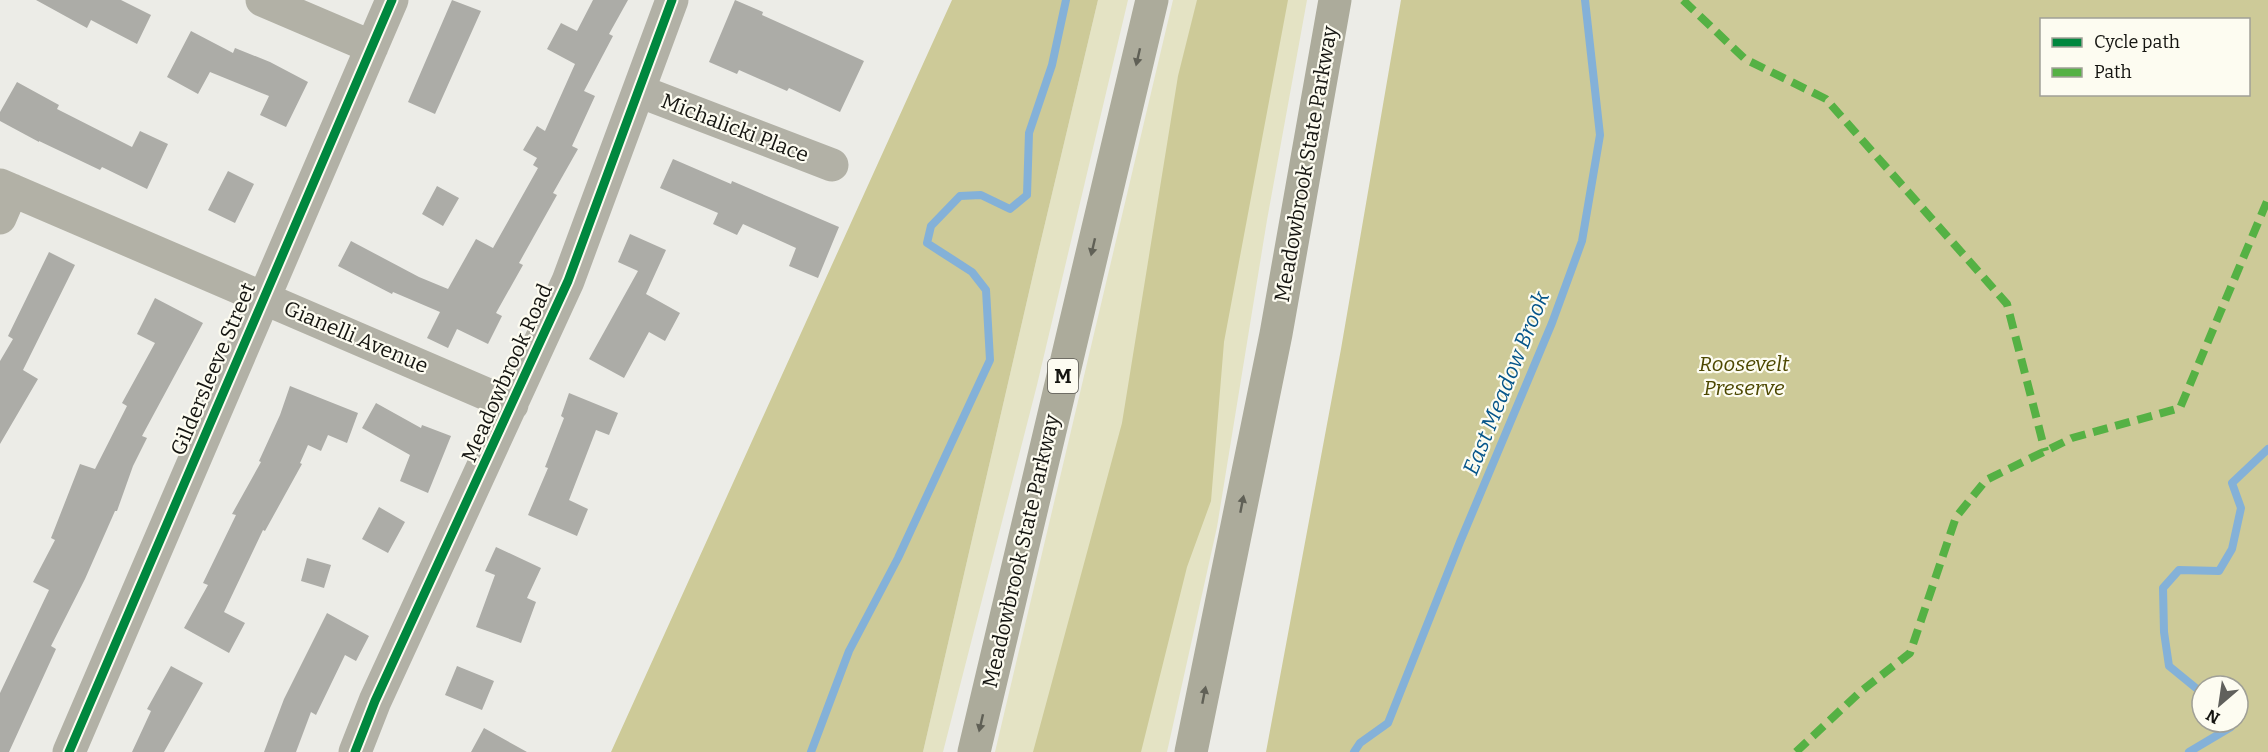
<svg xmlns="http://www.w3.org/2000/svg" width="2268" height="752" viewBox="0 0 2268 752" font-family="Bitter,serif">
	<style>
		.green { fill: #e4e3c4 }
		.forest { fill: #cdca98; fill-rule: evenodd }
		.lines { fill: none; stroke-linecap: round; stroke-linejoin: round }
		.stream { stroke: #84b1d8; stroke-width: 8 }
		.building { fill: #acaca7 }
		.minor { stroke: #b2b1a6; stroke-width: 33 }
		.highway { stroke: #acab9b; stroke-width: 33 }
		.quiet { stroke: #55b144; stroke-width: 8; stroke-dasharray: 15 8; stroke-linecap: butt }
		.cycleway-casing { stroke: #fdfcf1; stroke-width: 13 }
		.cycleway { stroke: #00873e; stroke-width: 9 }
		.oneway { fill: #606056 }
		.labels { text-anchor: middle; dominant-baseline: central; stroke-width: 4.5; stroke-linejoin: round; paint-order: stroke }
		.shield { fill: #fdfcf1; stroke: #5b5a54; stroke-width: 1.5 }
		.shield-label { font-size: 20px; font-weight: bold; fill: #151511 }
		.street-label { font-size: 21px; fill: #151511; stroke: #fdfcf1 }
		.park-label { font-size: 21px; font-style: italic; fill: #4c4700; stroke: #fdfcf1 }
		.water-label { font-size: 22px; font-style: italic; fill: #06558a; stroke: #fdfcf1 }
	</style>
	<rect width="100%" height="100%" fill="#ecece7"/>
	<path class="green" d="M1098,0H1128L1037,385L943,752H923L1038,253Z
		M1173,0H1307L1267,220L1217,527L1167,752H995Z"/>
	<path class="forest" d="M952,0H1098L1038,253L923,752H611Z
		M1197,0H1288L1224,342L1211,501L1187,567L1141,752H1033L1122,423L1178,76Z
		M1401,0H2268V752H1266L1341,349ZM2042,20H2248V94H2042ZM2202,686H2238V722H2202Z"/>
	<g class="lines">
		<path class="stream" d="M2202,693L2169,666L2164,632L2163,588L2179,570L2219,571L2232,549L2241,508L2232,483L2268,449
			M811,752L849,651L898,558L990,360L986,290L972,272L927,243L931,226L960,196L981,195L1010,209L1027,195L1029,133L1052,65L1066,0
			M1354,752L1360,743L1388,723L1460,542L1552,323L1582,241L1600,135L1585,0
			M2189,752L2231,727L2230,722"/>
	</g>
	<path class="building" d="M36,0H121L151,15L137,44L91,20L87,28Z
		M452,0L481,11L435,114L408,102Z
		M593,0H628L609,34L613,36L584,91L595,96L572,146L578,149L553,193L557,195L519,263L523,265L496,313L502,316L488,344L457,329L448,348L427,338L440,312L393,292L392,294L338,266L351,241L419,277L448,289L476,239L493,248L538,168L533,165L537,158L523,150L537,126L545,131L575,64L547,49L561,23L577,31Z
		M735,0L763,12L762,15L864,61L840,112L789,88L787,91L739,70L737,74L709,62Z
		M191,31L233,53L235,48L270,62L308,82L286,127L260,115L269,96L210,72L198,94L167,77Z
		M17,82L59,105L57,109L132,147L140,131L168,144L147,189L102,167L100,170L39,141V142L0,121V112Z
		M673,159L731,184L732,181L839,227L818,278L789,266L796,248L743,224L737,235L713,224L718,213L660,188Z
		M228,171L254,184L235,223L208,210Z
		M437,186L459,198L443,226L422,214Z
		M630,234L666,250L646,294L680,313L665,341L649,332L624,378L589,359L638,271L618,262Z
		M49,252L75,265L23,370L38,379L0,444V361L13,339L8,336Z
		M155,298L203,323L142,436L147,438L133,466L117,511H115L85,579L51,646L56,649L9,752H0V693L49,590L33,582L55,540L51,538L80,464L95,469L127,406L122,403L155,343L137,334Z
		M290,386L358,413L347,443L328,435L321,451L308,445L300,463L302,464L265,531L263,530L224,612L245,623L229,653L184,628L208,585L203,583L236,515L232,514L261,462L259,461L280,415Z
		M569,393L618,413L609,435L596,430L569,500L588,509L577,536L528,515L548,468L545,467L564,418L561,416Z
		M376,403L421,428L422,425L451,436L428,493L400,481L410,455L362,428Z
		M379,507L405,522L388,553L362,539Z
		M496,547L541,568L527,598L536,602L521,643L476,627L495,575L485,571Z
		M307,558L331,565L324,588L301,581Z
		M327,613L369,636L356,661L345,655L316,715L311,712L296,752H264L284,699Z
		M171,666L203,683L164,752H132L151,711L147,709Z
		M457,666L494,681L482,710L445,695Z
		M484,728L527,752H471Z"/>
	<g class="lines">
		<path class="minor" d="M262,0L372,47
			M639,91L832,165
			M0,185L512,405
			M0,218L12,190
			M69,752L392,0
			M355,752L375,701L568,281L672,0"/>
		<path class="highway" d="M974,752L1152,0
			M1191,752L1276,334L1335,0"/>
		<path class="quiet" d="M1683,0L1745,59L1826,99L2007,304L2045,451
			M1796,752L1860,692L1910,653L1956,517L1986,480L2072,438L2180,408L2268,199"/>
		<defs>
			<path id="cycleway" d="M69,752L392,0
				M355,752L375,701L568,281L672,0"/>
		</defs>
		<use href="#cycleway" class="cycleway-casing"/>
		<use href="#cycleway" class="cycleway"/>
	</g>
	<defs><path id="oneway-solid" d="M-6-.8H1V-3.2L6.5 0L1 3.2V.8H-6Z" transform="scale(1.5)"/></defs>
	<g class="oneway">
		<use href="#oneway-solid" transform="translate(1138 57) rotate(103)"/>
		<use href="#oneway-solid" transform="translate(1093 247) rotate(103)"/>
		<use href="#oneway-solid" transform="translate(1242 504) rotate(-79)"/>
		<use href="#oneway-solid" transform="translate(1204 695) rotate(-79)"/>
		<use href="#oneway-solid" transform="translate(981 723) rotate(103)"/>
	</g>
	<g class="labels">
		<rect class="shield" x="1048" y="359" width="30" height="34" rx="4.5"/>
		<g class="shield-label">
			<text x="1063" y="376">M</text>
		</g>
		<g class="street-label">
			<text transform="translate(735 128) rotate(21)">Michalicki Place</text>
			<text transform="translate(1306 164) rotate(-80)">Meadowbrook State Parkway</text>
			<text transform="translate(356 337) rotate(23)">Gianelli Avenue</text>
			<text transform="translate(213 369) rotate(-67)">Gildersleeve Street</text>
			<text transform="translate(507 373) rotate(-66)">Meadowbrook Road</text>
			<text transform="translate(1021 551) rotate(-77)">Meadowbrook State Parkway</text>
		</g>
		<g class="park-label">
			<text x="1744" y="364">Roosevelt<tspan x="1744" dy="24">Preserve</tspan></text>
		</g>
		<g class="water-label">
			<text transform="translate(1506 383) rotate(-68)">East Meadow Brook</text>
		</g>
	</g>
	<rect x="2040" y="18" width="210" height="78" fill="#fdfcf1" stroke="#a0a097" stroke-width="1.5"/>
	<rect x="2052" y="38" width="30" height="9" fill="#00873e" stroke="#a0a097" stroke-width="1.5"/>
	<text x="2094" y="48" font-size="18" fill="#151511">Cycle path</text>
	<rect x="2052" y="68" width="30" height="9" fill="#55b144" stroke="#a0a097" stroke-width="1.5"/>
	<text x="2094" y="78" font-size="18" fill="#151511">Path</text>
	<g transform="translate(2220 704) rotate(209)"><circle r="28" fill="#fdfcf1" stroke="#a0a097" stroke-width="1.5"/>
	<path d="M0-4.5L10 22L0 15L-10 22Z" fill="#60605c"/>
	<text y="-9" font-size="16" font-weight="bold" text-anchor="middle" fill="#151511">N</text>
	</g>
</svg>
